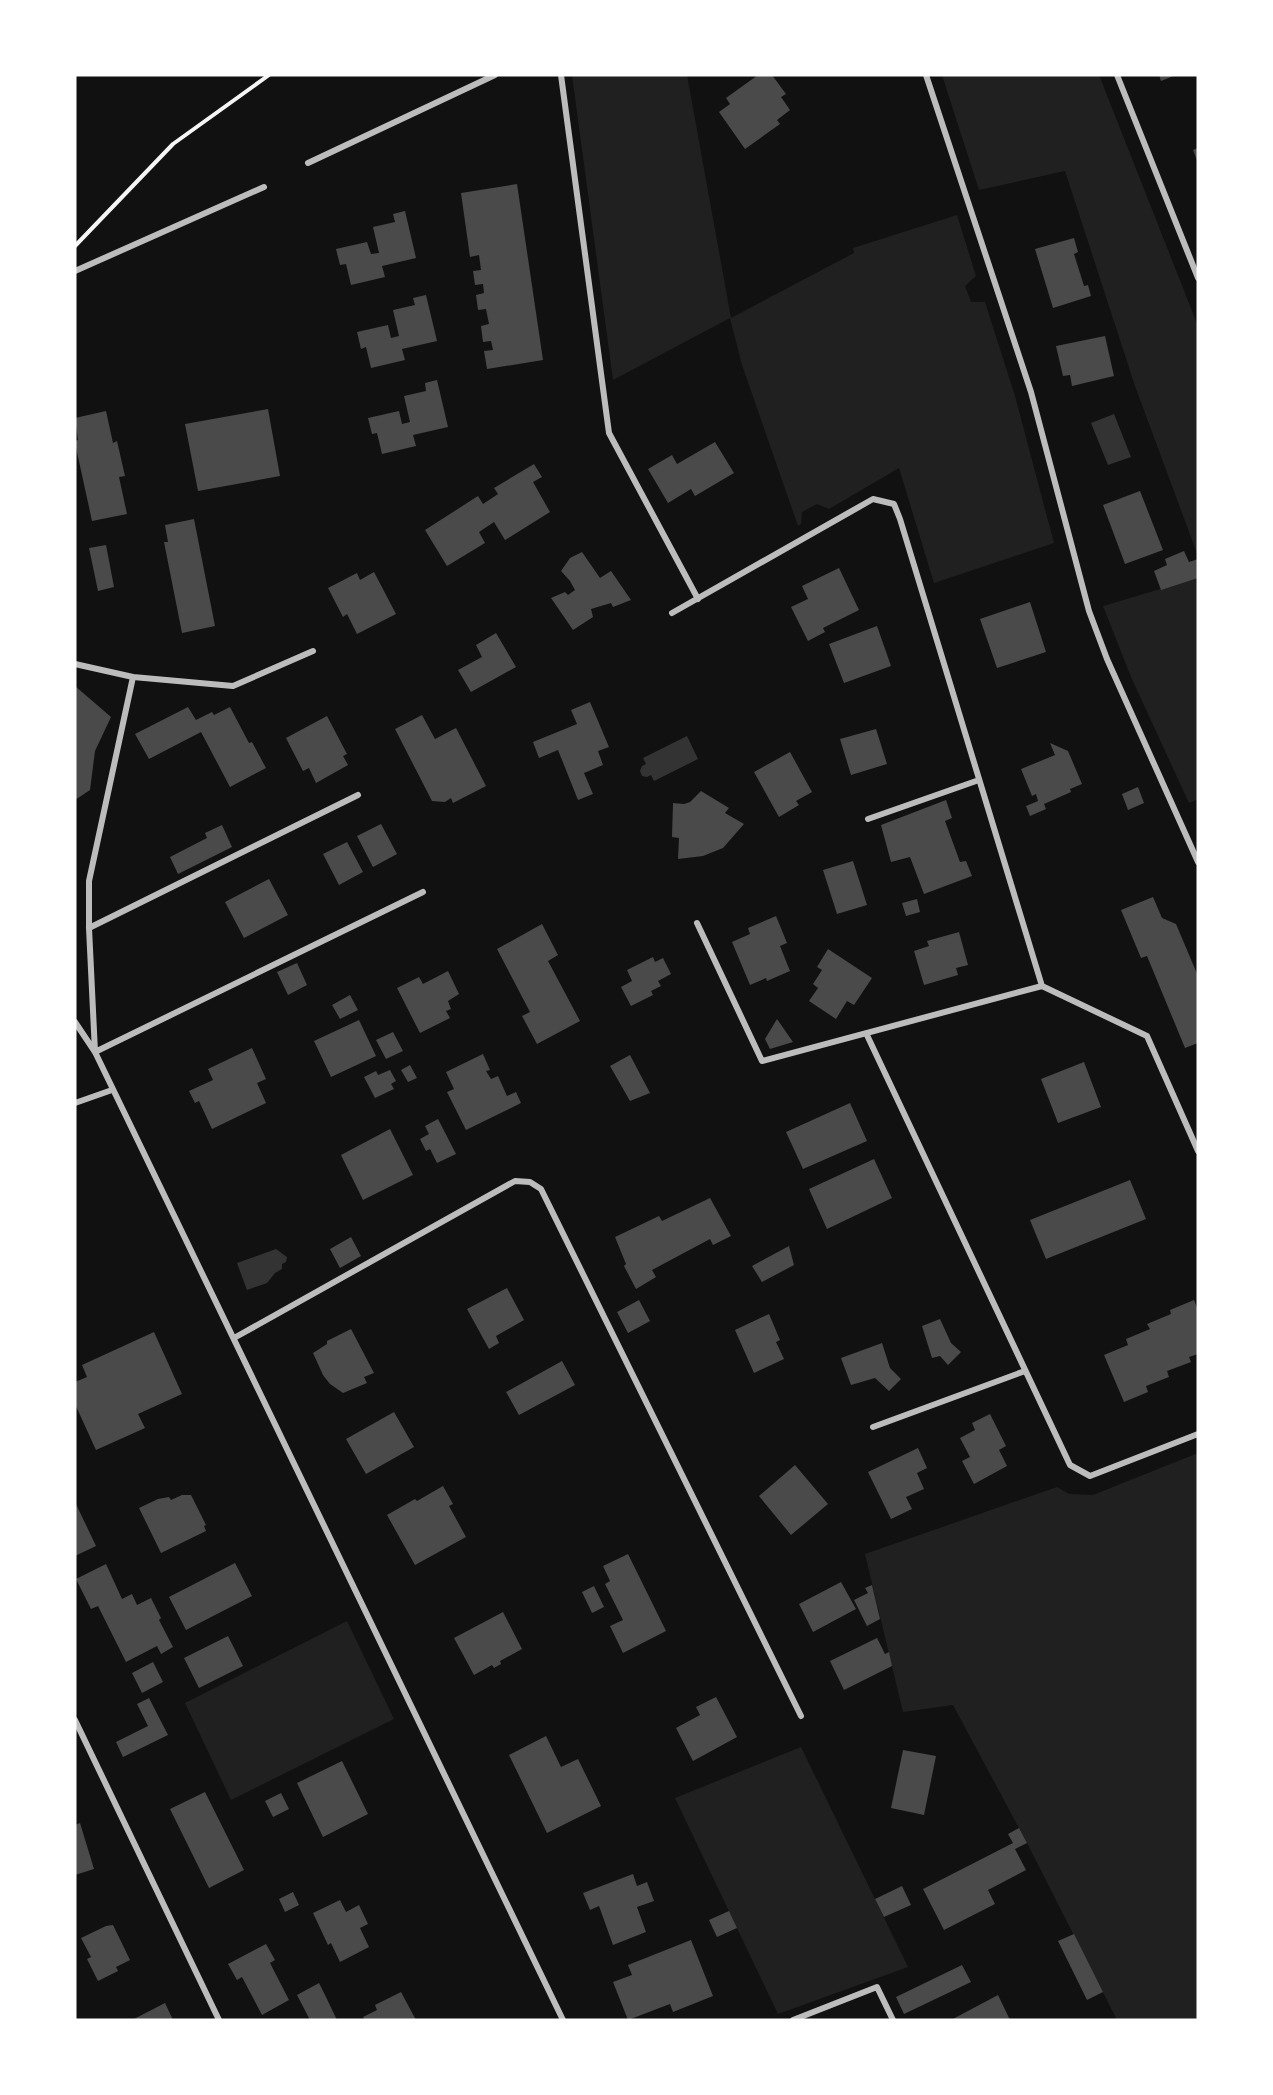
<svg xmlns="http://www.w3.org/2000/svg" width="1273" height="2095" viewBox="0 0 1273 2095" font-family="'PT Sans Narrow',sans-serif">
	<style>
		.green { fill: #202020 }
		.water { fill: #333 }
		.building { fill: #4a4a4a }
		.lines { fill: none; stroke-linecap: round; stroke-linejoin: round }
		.path { stroke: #f5f5f5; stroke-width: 4 }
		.minor { stroke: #bcbcbc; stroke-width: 6 }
	</style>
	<rect width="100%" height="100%" fill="#111"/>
	<path class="green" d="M572,75H687L731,318L854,253L853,248L957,215L976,276L965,286L971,302H985L1015,396L1054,543L934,583L899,468L829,509L817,504L802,512L801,524L798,526L742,365L730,318L613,380Z
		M942,75H1099L1198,326V556L1135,386L1065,171L979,190Z
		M1198,578V799L1189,803L1131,677L1103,606Z
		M1198,1453V2020H1117L1027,1843L953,1705L903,1712L865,1554L1057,1487L1069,1494L1093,1495Z
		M347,1621L394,1719L231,1800L185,1703Z
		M801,1747L908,1967L778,2014L675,1798Z"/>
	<path class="water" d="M1114,414L1131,457L1108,465L1091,423Z
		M687,736L698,759L654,781L651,775L647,777L642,776L640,771L642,766L646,764L643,758Z
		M276,1249L287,1257L286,1262L282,1264V1269L275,1273L267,1283L247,1290L237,1263Z"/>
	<path class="building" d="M758,75H772L786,94L781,97L790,110L777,120L780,124L745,149L719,112L730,104L726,98Z
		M1159,75H1176L1161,81Z
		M1198,148V163L1193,150Z
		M517,184L543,360L487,369L484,351L493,350L491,341L483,342L481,326L489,324L486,309L478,310L476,295L484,293L483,284L475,285L473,271L481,270L479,255L470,257L461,193Z
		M405,211L416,258L382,266L385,277L351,285L346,264L340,265L336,249L367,242L371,254L379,253L373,227L395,222L393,214Z
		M1074,238L1078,252L1074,254L1084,286L1088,285L1091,296L1053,308L1035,249Z
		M426,295L437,341L402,349L405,360L371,368L366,347L361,349L357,332L388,325L391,338L399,336L393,310L415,305L413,298Z
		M1105,336L1114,376L1072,386L1070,375L1063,376L1056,346Z
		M437,380L448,427L413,435L416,446L382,454L377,433L372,434L368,418L399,411L402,424L410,422L404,396L426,391L425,383Z
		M268,409L280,476L198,491L185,424Z
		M106,411L113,443L117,441L125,476L119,477L127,514L92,521L75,443V441L78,440L75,418Z
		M715,442L734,473L695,496L691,489L668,503L648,469L672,455L677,464Z
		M534,464L542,477L533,482L550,512L505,540L494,522L479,532L485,543L447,566L425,530L478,496L483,504L498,494L494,488Z
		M1140,491L1163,550L1125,564L1103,505Z
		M194,519L215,626L182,633L164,542H168L165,525Z
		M106,545L114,587L98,591L89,548Z
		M1184,551L1189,562L1198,559V578L1161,590L1154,571L1167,565L1165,559Z
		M582,552L600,578L611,571L631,600L613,607L611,603L591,609L593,617L573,630L551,598L565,592L568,595L575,590L570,581L561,571L570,558Z
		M839,568L859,610L823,628L825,632L808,641L791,607L808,599L802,586Z
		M374,572L396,614L357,634L347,614L343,617L328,588L357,573L360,580Z
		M1030,602L1046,652L997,668L980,619Z
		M877,626L891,666L844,683L829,644Z
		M496,633L516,667L471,692L458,670L482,657L476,645Z
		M75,686L111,717L95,751L90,790L75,800Z
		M590,702L609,747L598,751L603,765L584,773L593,794L578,800L558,750L539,758L533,742L577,724L571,710Z
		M188,707L196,720L212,712L214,715L230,707L249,743L252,742L266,768L230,787L201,732L149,759L135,734Z
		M422,715L435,739L456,728L486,786L453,803L451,798L445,802L432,801L395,729Z
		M327,716L347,754L343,756L348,765L316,783L309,768L303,771L286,738Z
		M876,729L887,764L851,775L840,739Z
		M1050,743L1068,751L1082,784L1070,789L1071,792L1044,804L1046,809L1030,816L1026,806L1038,801L1036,794L1032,796L1021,769L1055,755Z
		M790,752L812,792L796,801L799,805L779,817L754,772Z
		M1138,787L1144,803L1128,810L1122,794Z
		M701,791L729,808L725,813L744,824L723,848L703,856L678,859L679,838L672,837L673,803L684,804L690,802Z
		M946,800L952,818L945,821L960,862L966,861L972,876L924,894L910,857L891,862L881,825Z
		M381,824L397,854L373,867L357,836Z
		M222,825L232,847L178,874L170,857L207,838L205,833Z
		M347,842L363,872L339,885L323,854Z
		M853,861L867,905L837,914L823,870Z
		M269,879L288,915L244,938L225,902Z
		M1153,897L1162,918L1176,924L1198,976V1043L1185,1048L1147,956L1141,958L1121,910Z
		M917,899L920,912L906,916L902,903Z
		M776,916L787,943L780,946L790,971L767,981L766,978L750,985L732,942L750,934L748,928Z
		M542,924L558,955L548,961L580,1021L537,1044L522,1016L530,1012L497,949Z
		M959,932L968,965L956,968L958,975L924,985L914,951L929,946L927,941Z
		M828,949L872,978L854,1005L847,1001L836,1019L809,1001L818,988L813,984L822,970L817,967Z
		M653,957L655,962L663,958L671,974L658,981L661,986L651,991L653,995L631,1006L621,987L632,981L627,970Z
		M297,963L307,985L288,995L277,972Z
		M448,971L459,994L448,1001L451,1009L446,1011L450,1018L420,1033L397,988L419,977L423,984Z
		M350,995L358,1010L340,1019L332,1005Z
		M777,1019L793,1042L770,1049L765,1039Z
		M359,1020L376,1056L331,1077L314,1041Z
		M393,1032L403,1051L386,1059L376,1040Z
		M252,1048L266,1079L257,1083L266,1103L212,1129L199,1101L195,1103L189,1091L213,1080L208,1069Z
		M483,1054L490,1070L486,1071L491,1079L498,1076L507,1096L516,1092L521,1103L466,1130L447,1092L454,1089L446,1072Z
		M630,1055L650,1093L630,1101L610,1066Z
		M1084,1062L1101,1107L1058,1123L1041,1079Z
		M410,1065L417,1078L408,1082L401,1070Z
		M390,1070L396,1081L391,1084L394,1089L375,1098L364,1077L376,1071L378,1075Z
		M850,1103L867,1141L803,1169L786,1132Z
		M438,1119L456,1154L437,1163L430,1149L426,1151L420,1139L429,1134L425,1126Z
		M390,1129L413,1175L363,1200L341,1155Z
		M874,1159L892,1198L827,1229L809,1189Z
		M1130,1180L1146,1219L1046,1259L1030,1220Z
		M710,1198L731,1236L713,1245L710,1239L652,1270L656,1277L636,1289L624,1266L626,1264L615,1237L659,1216L662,1221Z
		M351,1237L361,1256L340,1268L330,1249Z
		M789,1246L794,1265L762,1282L752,1266Z
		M507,1288L524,1320L496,1336L499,1343L489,1349L467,1309Z
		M639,1300L650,1321L628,1333L617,1312Z
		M1194,1300L1198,1310V1354L1189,1357L1191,1362L1167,1371L1169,1377L1146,1386L1148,1392L1124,1402L1104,1355L1128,1345L1126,1339L1150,1329L1147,1324L1171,1314L1170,1310Z
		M769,1314L780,1340L776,1342L784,1359L754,1373L735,1330Z
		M940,1319L951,1343L961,1352L948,1365L940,1356L932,1358L922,1326Z
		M351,1329L374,1373L364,1377L367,1383L343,1393L330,1384L323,1375L313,1353L327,1344V1341Z
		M154,1332L182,1394L138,1414L145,1428L96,1450L75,1404V1382L87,1377L82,1365Z
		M882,1343L890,1368L901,1379L889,1391L875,1378L851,1385L841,1358Z
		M562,1361L575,1385L519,1415L506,1392Z
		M394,1412L414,1447L366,1474L346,1439Z
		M990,1414L1006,1446L999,1450L1007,1466L974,1484L962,1461L970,1457L960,1438L975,1430L972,1423Z
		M918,1448L927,1468L917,1473L924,1489L906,1497L912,1509L891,1519L868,1472Z
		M795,1465L828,1504L791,1535L759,1496Z
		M443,1486L453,1504L449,1506L466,1537L415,1565L387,1515L415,1499L417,1501Z
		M182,1495H191L206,1525L204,1526L206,1531L161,1553L139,1508L158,1499L169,1497L171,1500Z
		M75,1502L96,1546L75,1556Z
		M628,1554L666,1631L623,1653L610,1626L623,1620L605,1584L610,1581L603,1566Z
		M235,1563L252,1596L186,1630L169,1597Z
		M106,1564L122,1599L132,1594L137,1605L151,1598L161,1618L159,1620L173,1647L161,1654L157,1646L126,1662L98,1606L91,1609L76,1579Z
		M841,1582L856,1609L813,1632L799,1604Z
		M872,1585L880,1619L867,1626L854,1600L868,1593L865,1588Z
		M594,1586L604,1607L592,1613L582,1592Z
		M503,1612L522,1649L500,1661L501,1664L494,1668L492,1665L474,1675L454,1638Z
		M228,1636L243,1666L199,1688L184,1658Z
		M877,1638L885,1654L889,1652L892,1666L844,1690L830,1661Z
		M153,1662L163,1682L142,1693L132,1673Z
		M716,1697L737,1737L693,1761L676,1728L700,1715L696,1707Z
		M149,1698L168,1735L123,1757L116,1742L148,1726L137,1704Z
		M546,1736L561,1767L578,1759L601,1806L547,1833L509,1755Z
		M903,1750L936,1756L924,1815L891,1808Z
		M342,1761L368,1814L323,1837L297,1783Z
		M205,1792L244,1870L209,1888L170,1809Z
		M281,1793L289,1809L273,1817L265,1801Z
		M80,1823L94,1869L75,1875V1825Z
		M1019,1828L1027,1843L1015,1849L1026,1870L988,1890L995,1904L944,1930L923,1889L1013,1843L1008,1834Z
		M633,1874L637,1886L647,1882L654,1901L637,1907L646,1932L613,1945L599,1906L590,1910L583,1893Z
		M902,1886L911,1905L884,1917L875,1899Z
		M293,1892L299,1905L285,1912L279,1899Z
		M340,1900L346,1912L359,1905L368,1924L360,1928L369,1947L340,1962L331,1943L328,1945L313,1913Z
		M729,1911L737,1928L717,1937L709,1920Z
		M113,1925L130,1960L116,1967L118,1971L98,1981L87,1959L91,1957L81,1938L106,1926Z
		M1074,1934L1103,1992L1087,2000L1058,1941Z
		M691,1940L713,1996L673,2012L670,2004L628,2020L613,1982L632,1975L628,1965Z
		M266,1944L275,1960L270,1963L289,2000L262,2015L242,1977L237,1980L228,1964Z
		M962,1965L971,1982L904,2014L896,1997Z
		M319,1983L325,1995L337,2020H310L297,1995Z
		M401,1992L416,2020H365L363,2017L377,2010L375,2005Z
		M998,1995L1010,2020H951Z
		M165,2003L173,2020H132Z"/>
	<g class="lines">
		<path class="path" d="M75,246L173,144L269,75"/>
		<path class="minor" d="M561,75L609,433L698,599
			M926,75L1031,392L1089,611L1107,659L1198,862
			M1117,75L1198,278
			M308,163L495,75
			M75,271L264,187
			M672,613L873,499L894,504L900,519L1042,986L1147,1036L1198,1151
			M313,651L233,686L133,677L89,881V928L95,1052L423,892
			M75,664L133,677
			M868,819L979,780
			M697,923L762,1061L1042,986
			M89,928L358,795
			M75,1022L95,1052L563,2020
			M866,1033L1070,1465L1090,1476L1198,1434
			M75,1103L112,1090
			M234,1338L515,1181L530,1182L541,1189L801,1716
			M873,1427L1025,1371
			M75,1720L219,2020
			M793,2020L877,1987L893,2020"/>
	</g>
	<rect width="1273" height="2095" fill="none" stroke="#ffffff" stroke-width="153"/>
</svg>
